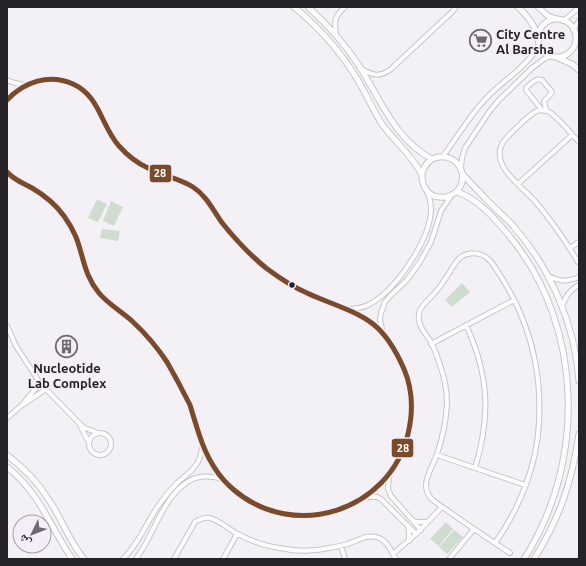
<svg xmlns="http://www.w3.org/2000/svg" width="586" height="566" viewBox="0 0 586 566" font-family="Ubuntu,'Noto Naskh Arabic',sans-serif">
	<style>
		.green { fill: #cfddd1 }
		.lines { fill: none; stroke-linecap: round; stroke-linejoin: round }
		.minor-casing { stroke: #c7c5c9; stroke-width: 6 }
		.tertiary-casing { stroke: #c7c5c9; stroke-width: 7 }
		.minor { stroke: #fdfdfe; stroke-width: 4 }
		.tertiary { stroke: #fdfdfe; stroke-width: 5 }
		.bus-1-casing { stroke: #f5eef9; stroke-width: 8 }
		.bus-1 { stroke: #7a4b2a; stroke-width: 5 }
		.bus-dot { fill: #252327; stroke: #f5eef9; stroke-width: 1.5 }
		.labels { text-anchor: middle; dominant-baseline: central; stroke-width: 3; stroke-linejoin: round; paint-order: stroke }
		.poi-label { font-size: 13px; font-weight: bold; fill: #252327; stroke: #f5eef9; text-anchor: start }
		.line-badge { stroke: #f5eef9; stroke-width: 1.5 }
		.badge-label { font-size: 11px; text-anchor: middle; font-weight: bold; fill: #fff }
	</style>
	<rect width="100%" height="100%" fill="#f4f1f6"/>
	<path class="green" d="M97,199L107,204L98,222L88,218Z
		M111,201L123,207L114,226L103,221Z
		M102,229L120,231L118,241L100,238Z
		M462,283L470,292L452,307L445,300Z
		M446,522L453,529L439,546L430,539Z
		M454,530L463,537L447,554L439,547Z"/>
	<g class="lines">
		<defs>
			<path id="minor" d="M563,21L574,12L579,7
				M573,30L579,21
				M336,35C334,21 334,17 345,7
				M361,69C373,75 379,78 391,69L452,12L456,7
				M7,80L15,83L25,85
				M7,100C24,82 49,73 73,84C100,96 101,126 119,146C127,155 137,163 148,168C162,176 179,178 193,187C207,196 214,212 223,224C236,240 250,255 266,268C278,277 293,287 307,293C328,303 355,310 373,324C387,335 397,353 404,369C413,390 413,413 408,434C389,512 294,541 234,490C217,476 206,456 199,434C196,425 193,415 190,405C183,391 175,376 167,362C157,347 145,333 132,321C121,311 108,304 99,293C84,275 84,258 76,237C73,230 69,223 64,216C56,205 44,195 32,188C23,183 14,180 7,172
				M542,110L526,90V88C531,84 535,78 542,80L552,92L551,94L544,101L546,111
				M443,156C456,139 467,120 481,104C498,83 526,69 539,45
				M461,168L462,158L465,148L489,112L499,100L532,68L544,59L550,56
				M518,184L572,135
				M570,248L579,242
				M578,262C565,240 551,220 534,200C525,191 506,175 502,164C499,158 499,150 502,144C505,138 529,115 535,112C538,110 543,110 547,111C555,113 572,135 579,142
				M548,276C561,282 566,282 579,277
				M562,306C566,297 569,290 579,285
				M347,309C355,309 362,308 368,305C395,292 430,240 431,210C431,204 430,198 427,192
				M466,325C489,375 491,416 475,468
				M7,326L16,346L40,383L80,424L85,428L98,433
				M383,334L380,320L381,313L385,302L391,295L407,280L420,262L431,242L441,211L451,196
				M431,344L514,300
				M24,404L46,389
				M7,418L22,405L40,383
				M80,425L88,441
				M89 444a11 11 0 1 1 22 0a11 11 0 1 1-22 0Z
				M437,455L525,485
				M389,475L388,489L391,496L421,530
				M366,497H377L381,499L416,534
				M413,521L418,522H428
				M407,525L409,530V541
				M495,543C520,508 537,465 539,422C540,402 539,381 535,361C529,330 516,299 498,272C495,267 491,261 487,258C480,252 469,252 461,257C454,262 451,272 445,279C441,286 436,292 430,298C427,301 424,304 422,307C420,309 419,312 419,315C417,325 426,334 431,342C434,348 437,355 439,362C444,375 447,389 447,404C446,421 443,437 437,454C434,463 426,476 426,485C426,492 429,497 434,501C459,519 484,536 510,553
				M341,546L345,559
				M393,554L416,534L442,507
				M123,559C140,543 147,520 161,502C166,495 171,489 177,483C191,471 201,465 202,446
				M136,559C139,554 143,549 146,543C157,523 168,493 189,481C199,475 212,476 222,479
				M174,559L195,522C200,519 204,517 210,518C218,520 229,529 236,533C252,542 269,547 286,549C300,552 315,551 329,548C335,547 341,546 347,544C358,541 368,533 379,538C388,541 391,552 396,559
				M223,559L237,534
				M449,559L474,529"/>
			<path id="tertiary" d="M294,7C322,30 347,59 364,91C370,102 375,114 382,124C395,142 412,155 422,175
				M308,7C327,24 344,43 358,64C380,98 394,139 432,159C463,147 475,190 446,197C442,198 438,197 434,196C424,192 419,178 424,168C426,164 429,161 432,159
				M518,7C526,15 534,23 537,35
				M538,7L548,16L556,19
				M538 38a19 19 0 1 1 38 0a19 19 0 1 1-38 0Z
				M558,58L572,64L579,70
				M463,175C471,183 478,191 486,199C495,209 506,217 514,227C551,269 575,325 579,381
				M457,192C479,199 497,221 511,238C584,328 586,463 524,559
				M7,455C24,468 38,482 49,500C62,519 69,541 84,559
				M7,467C39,492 50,526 72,559
				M534,559C560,518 572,481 579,434"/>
		</defs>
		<use href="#minor" class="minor-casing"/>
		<use href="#tertiary" class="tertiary-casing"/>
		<use href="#minor" class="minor"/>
		<use href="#tertiary" class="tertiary"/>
		<defs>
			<path id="bus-1" d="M7,100C24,82 49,73 73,84C100,96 101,126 119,146C127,155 137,163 148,168C162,176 179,178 193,187C207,196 214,212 223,224C236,240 250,255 266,268C278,277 293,287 307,293C328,303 355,310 373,324C387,335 397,353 404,369C413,390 413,413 408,434C389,512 294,541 234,490C217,476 206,456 199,434C196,425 193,415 190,405C183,391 175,376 167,362C157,347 145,333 132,321C121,311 108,304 99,293C84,275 84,258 76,237C73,230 69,223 64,216C56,205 44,195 32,188C23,183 14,180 7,172"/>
		</defs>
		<use href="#bus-1" class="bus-1-casing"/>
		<use href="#bus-1" class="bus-1"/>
	</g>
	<defs>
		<symbol id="supermarket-ring" viewBox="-11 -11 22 22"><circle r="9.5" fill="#f5eef9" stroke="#6d6b6f" stroke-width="1.5"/><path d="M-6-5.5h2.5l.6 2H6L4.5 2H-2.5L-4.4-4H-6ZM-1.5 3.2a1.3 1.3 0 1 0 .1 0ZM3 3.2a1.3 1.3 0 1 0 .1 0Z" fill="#6d6b6f"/></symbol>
		<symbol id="building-ring" viewBox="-11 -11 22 22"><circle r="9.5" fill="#f5eef9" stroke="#6d6b6f" stroke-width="1.5"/><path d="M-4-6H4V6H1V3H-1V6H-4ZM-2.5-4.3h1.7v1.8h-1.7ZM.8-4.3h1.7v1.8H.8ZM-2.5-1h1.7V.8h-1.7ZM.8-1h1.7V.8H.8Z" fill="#6d6b6f"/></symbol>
	</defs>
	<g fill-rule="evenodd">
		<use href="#supermarket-ring" x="468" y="28" width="25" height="25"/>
		<use href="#building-ring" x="54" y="334" width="25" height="25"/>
	</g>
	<circle class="bus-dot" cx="292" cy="285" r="3.5"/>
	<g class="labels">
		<g class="poi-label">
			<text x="496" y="34">City Centre<tspan x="496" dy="15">Al Barsha</tspan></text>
			<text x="67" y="368" text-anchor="middle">Nucleotide<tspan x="67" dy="15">Lab Complex</tspan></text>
		</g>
	</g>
	<g class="line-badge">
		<rect x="149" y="164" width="23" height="19" rx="4" fill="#7a4b2a"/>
		<rect x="391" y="438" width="23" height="20" rx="4" fill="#7a4b2a"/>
	</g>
	<g class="badge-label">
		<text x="160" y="177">28</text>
		<text x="403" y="452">28</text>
	</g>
	<rect width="586" height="566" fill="none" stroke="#252327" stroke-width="16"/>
	<g transform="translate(32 534) rotate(227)"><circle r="19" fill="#f5eef9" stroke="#a29da5"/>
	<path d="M0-3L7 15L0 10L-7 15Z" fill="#6d6b6f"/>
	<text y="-6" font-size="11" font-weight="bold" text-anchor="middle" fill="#252327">ش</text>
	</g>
</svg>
